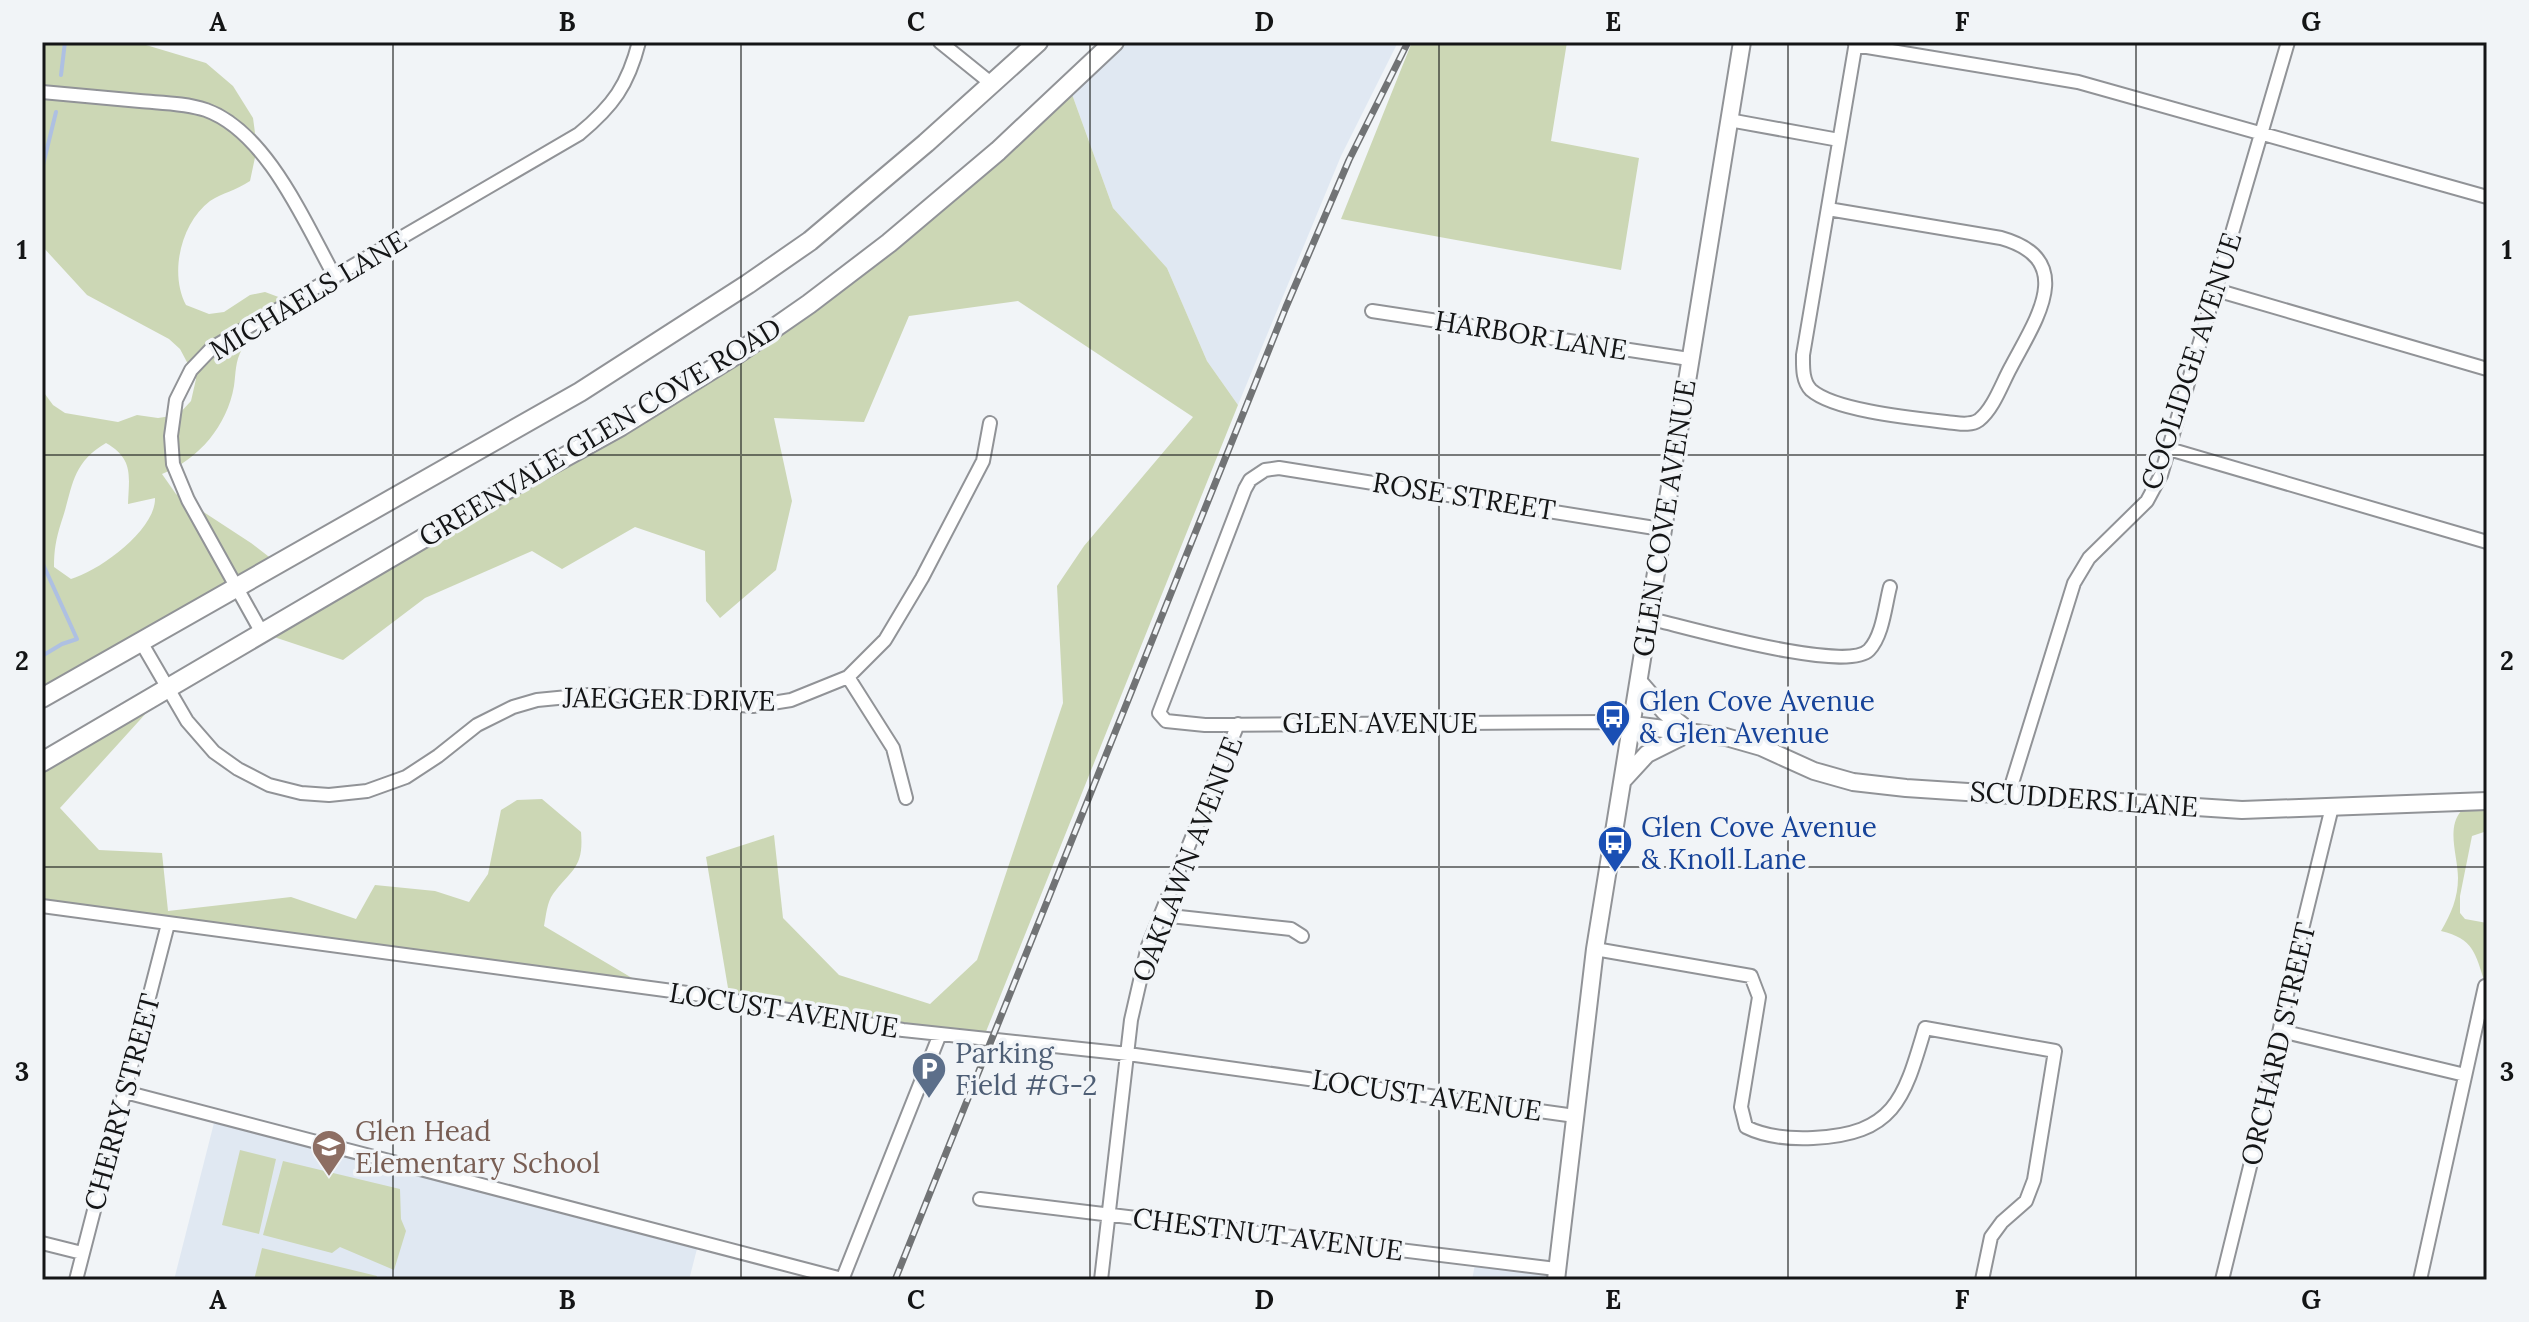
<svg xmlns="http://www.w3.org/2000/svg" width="2529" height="1322" viewBox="0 0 2529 1322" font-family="Lora,serif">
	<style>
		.built { fill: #e0e8f2 }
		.green { fill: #ccd7b5; fill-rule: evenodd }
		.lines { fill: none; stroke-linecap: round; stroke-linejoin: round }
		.stream { stroke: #aec0e2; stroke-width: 4 }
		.street-casing { stroke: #919397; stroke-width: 16 }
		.secondary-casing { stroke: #919397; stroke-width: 20 }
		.primary-casing { stroke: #919397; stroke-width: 22 }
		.street { stroke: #fff; stroke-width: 12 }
		.secondary { stroke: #fff; stroke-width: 16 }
		.primary { stroke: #fff; stroke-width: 18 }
		.rail-casing { stroke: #717375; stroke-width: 7 }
		.rail { stroke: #f1f4f7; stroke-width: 4; stroke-dasharray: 12; stroke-linecap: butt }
		.grid { fill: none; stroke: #141516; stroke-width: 2; stroke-opacity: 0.55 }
		.labels { text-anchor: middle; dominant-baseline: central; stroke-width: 7; stroke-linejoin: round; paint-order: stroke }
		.street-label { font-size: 28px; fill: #141516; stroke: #f1f4f7 }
		.transit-label { font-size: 28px; fill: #164399; stroke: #f1f4f7; text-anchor: start }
		.service-label { font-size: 28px; fill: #4e5e75; stroke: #f1f4f7; text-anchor: start }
		.education-label { font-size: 28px; fill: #785e54; stroke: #f1f4f7; text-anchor: start }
		.neatline { fill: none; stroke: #141516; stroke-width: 3 }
		.grid-label { font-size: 26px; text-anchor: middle; font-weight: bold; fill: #141516 }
	</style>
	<rect width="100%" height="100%" fill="#f1f4f7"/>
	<path class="built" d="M1114,42H1398L1341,156L1238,405L1207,361L1167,268L1113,208L1069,86Z
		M216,1115L699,1241L689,1280H174Z
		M1476,1259L1559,1267L1557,1280H1472Z"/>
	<path class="green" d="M42,42H136L206,63L233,86L253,118L257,148L250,181C237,190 222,193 210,201C181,223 169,273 186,305L209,314L224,312L250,295L265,292L292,302C275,316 252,330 242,349C235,362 236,372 234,386C227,426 199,459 162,474L176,494L251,543L277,563L42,698V390L53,405L65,413L118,422L137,415L158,418L178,415L191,401L196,379L180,349L169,339L87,295L42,246ZM106,443C134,459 129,476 128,504L155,498C156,530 99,571 71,579L54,567C54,550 56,539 61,523C73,489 70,464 106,443Z
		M1412,42H1567L1551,141L1639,158L1621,270L1341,219Z
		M1069,86L1113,208L1167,268L1207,361L1238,405L983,1039L730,1000L706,857L774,835L783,918L839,975L930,1004L977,960L1063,703L1057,586L1084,546L1193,417L1018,301L909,316L864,422L774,418L792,501L776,570L720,618L706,601L705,551L635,527L562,569L532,551L425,598L343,660L262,633L809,304Z
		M168,689L60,808L99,850L162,853L168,911L291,897L356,919L375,885L435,891L469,902L488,874L501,810L517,800L542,799L581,832C584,868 572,869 553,894C547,902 546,916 544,926L649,988L42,906V762Z
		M2487,810V831L2472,836L2460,896V913L2465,919L2487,923V981L2485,983C2475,953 2474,939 2441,931C2451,914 2458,898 2458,878C2458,856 2446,829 2461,811Z
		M240,1150L276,1159L259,1234L222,1225Z
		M283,1161L400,1189L401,1219L406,1231L394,1270L340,1247L332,1253L263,1235Z
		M262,1248L377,1276L376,1280H254Z"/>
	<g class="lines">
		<path class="stream" d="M61,75L65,42
			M42,169L56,112
			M42,562L77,639L62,644L42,656"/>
		<defs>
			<path id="street" d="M940,42L992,84
				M1855,45L2078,82L2487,197
				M42,92C75,95 107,98 140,101C162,103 185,103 206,110C267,132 305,223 335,277
				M1729,120L1839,140
				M1828,209L2001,238C2079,260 2035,321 2011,367C2002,383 1994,408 1979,420C1972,425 1963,424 1955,423C1922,419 1836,412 1811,390C1802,381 1803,366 1803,355L1856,42
				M2216,290L2487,369
				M1372,311L1689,359
				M2169,449L2487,542
				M1647,618C1683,626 1846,674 1869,650C1883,635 1885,606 1890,587
				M262,633L188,500L173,464L171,436L176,400L191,370L212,348L579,134C613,106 628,85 639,42
				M141,642L187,721L214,752L238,769L269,785L301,793L329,795L367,791L406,777L438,756L477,725L513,707L537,700L599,694L753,706L791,700L848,677L885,640L922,578L983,461L990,423
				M848,677L893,748L906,798
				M1633,725L1606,722L1205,725L1166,721L1159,713L1245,489L1250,480L1265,470L1279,468L1661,529
				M2009,793L2074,583L2089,558L2147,501L2161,475L2288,42
				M42,906L702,995L903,1030L1128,1054L1575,1116
				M1161,915L1291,929L1302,936
				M1595,949L1751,976L1759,997L1741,1107L1746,1127C1766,1137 1791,1139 1813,1138C1895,1134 1904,1099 1925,1028L2055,1051L2034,1180L2026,1201L2002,1222L1991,1237L1982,1280
				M2281,1031L2465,1075
				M125,1092L842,1279
				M980,1199L1556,1269
				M42,1243L82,1253
				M76,1280L168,924
				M842,1280L940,1034
				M1101,1280L1131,1020L1148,946L1238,724
				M2222,1280L2257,1138L2293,966L2332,807
				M2420,1280L2485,986"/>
			<path id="secondary" d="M1639,682L1665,712L1689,731
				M1633,725L1726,737L1761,747L1814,771L1853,782L1906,788L2242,810L2487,801
				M1624,779L1647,754L1691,732
				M1556,1280L1595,949L1742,42"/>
			<path id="primary" d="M42,698L580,392L748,284L810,241L926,143L1038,42
				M42,762L516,484L621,426L737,354L809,304L889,243L998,151L1114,42"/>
		</defs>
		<use href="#street" class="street-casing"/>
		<use href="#secondary" class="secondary-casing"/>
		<use href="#primary" class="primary-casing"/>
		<use href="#street" class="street"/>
		<use href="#secondary" class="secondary"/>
		<use href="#primary" class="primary"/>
		<defs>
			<path id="rail" d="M895,1280L1286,307L1349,160L1408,42"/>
		</defs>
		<use href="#rail" class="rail-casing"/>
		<use href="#rail" class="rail"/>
	</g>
	<path class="grid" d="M393,42V1280M741,42V1280M1090,42V1280M1439,42V1280M1788,42V1280M2136,42V1280M42,455H2487M42,867H2487"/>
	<defs>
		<symbol id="bus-pin" viewBox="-11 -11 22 30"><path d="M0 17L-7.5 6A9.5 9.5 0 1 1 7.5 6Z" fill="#1a4fb4" stroke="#f1f4f7"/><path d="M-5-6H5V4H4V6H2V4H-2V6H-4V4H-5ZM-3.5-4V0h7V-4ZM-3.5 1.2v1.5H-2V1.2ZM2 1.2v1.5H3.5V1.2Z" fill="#fff"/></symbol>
		<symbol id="parking-pin" viewBox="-11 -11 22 30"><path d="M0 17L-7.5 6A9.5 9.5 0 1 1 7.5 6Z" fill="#5c6f8a" stroke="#f1f4f7"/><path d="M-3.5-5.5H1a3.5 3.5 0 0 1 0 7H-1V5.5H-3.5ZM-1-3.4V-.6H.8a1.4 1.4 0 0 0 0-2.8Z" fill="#fff"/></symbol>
		<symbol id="school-pin" viewBox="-11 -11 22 30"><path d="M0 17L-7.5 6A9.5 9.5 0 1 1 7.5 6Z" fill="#8d6e63" stroke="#f1f4f7"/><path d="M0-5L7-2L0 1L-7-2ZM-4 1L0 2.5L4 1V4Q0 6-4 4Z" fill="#fff"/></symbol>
	</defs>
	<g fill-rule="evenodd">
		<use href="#bus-pin" x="1593" y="697" width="40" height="54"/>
		<use href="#bus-pin" x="1595" y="823" width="40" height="54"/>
		<use href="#parking-pin" x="909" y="1049" width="40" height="54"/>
		<use href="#school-pin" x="309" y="1127" width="40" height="54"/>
	</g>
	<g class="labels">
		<g class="street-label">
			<text transform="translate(308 295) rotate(-31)">MICHAELS LANE</text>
			<text transform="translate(1531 335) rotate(9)">HARBOR LANE</text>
			<text transform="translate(2191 361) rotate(-72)">COOLIDGE AVENUE</text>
			<text transform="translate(600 432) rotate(-31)">GREENVALE GLEN COVE ROAD</text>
			<text transform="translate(1464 496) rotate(9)">ROSE STREET</text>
			<text transform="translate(1664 518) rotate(-81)">GLEN COVE AVENUE</text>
			<text transform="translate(669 699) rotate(1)">JAEGGER DRIVE</text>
			<text x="1380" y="723">GLEN AVENUE</text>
			<text transform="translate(2084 799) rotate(4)">SCUDDERS LANE</text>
			<text transform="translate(1187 859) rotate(-69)">OAKLAWN AVENUE</text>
			<text transform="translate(784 1010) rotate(9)">LOCUST AVENUE</text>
			<text transform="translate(2278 1044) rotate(-77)">ORCHARD STREET</text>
			<text transform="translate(1427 1095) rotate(8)">LOCUST AVENUE</text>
			<text transform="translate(122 1102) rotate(-75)">CHERRY STREET</text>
			<text transform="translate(1268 1234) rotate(7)">CHESTNUT AVENUE</text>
		</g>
		<g class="transit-label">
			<text x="1639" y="701">Glen Cove Avenue<tspan x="1639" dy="32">&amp; Glen Avenue</tspan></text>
			<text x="1641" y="827">Glen Cove Avenue<tspan x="1641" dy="32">&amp; Knoll Lane</tspan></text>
		</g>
		<g class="service-label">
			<text x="955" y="1053">Parking<tspan x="955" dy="32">Field #G-2</tspan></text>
		</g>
		<g class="education-label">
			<text x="355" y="1131">Glen Head<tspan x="355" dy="32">Elementary School</tspan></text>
		</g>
	</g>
	<rect width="2529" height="1322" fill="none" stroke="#f1f4f7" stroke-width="88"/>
	<rect x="44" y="44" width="2441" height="1234" class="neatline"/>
	<g class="grid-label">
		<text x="218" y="31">A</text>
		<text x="567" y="31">B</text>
		<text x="916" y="31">C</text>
		<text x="1264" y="31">D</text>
		<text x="1613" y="31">E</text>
		<text x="1962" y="31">F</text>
		<text x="2311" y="31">G</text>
		<text x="22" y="259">1</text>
		<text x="2507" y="259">1</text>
		<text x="22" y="670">2</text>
		<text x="2507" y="670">2</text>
		<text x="22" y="1081">3</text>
		<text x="2507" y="1081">3</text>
		<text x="218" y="1309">A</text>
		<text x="567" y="1309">B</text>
		<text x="916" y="1309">C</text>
		<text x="1264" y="1309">D</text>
		<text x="1613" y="1309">E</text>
		<text x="1962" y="1309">F</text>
		<text x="2311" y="1309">G</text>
	</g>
</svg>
